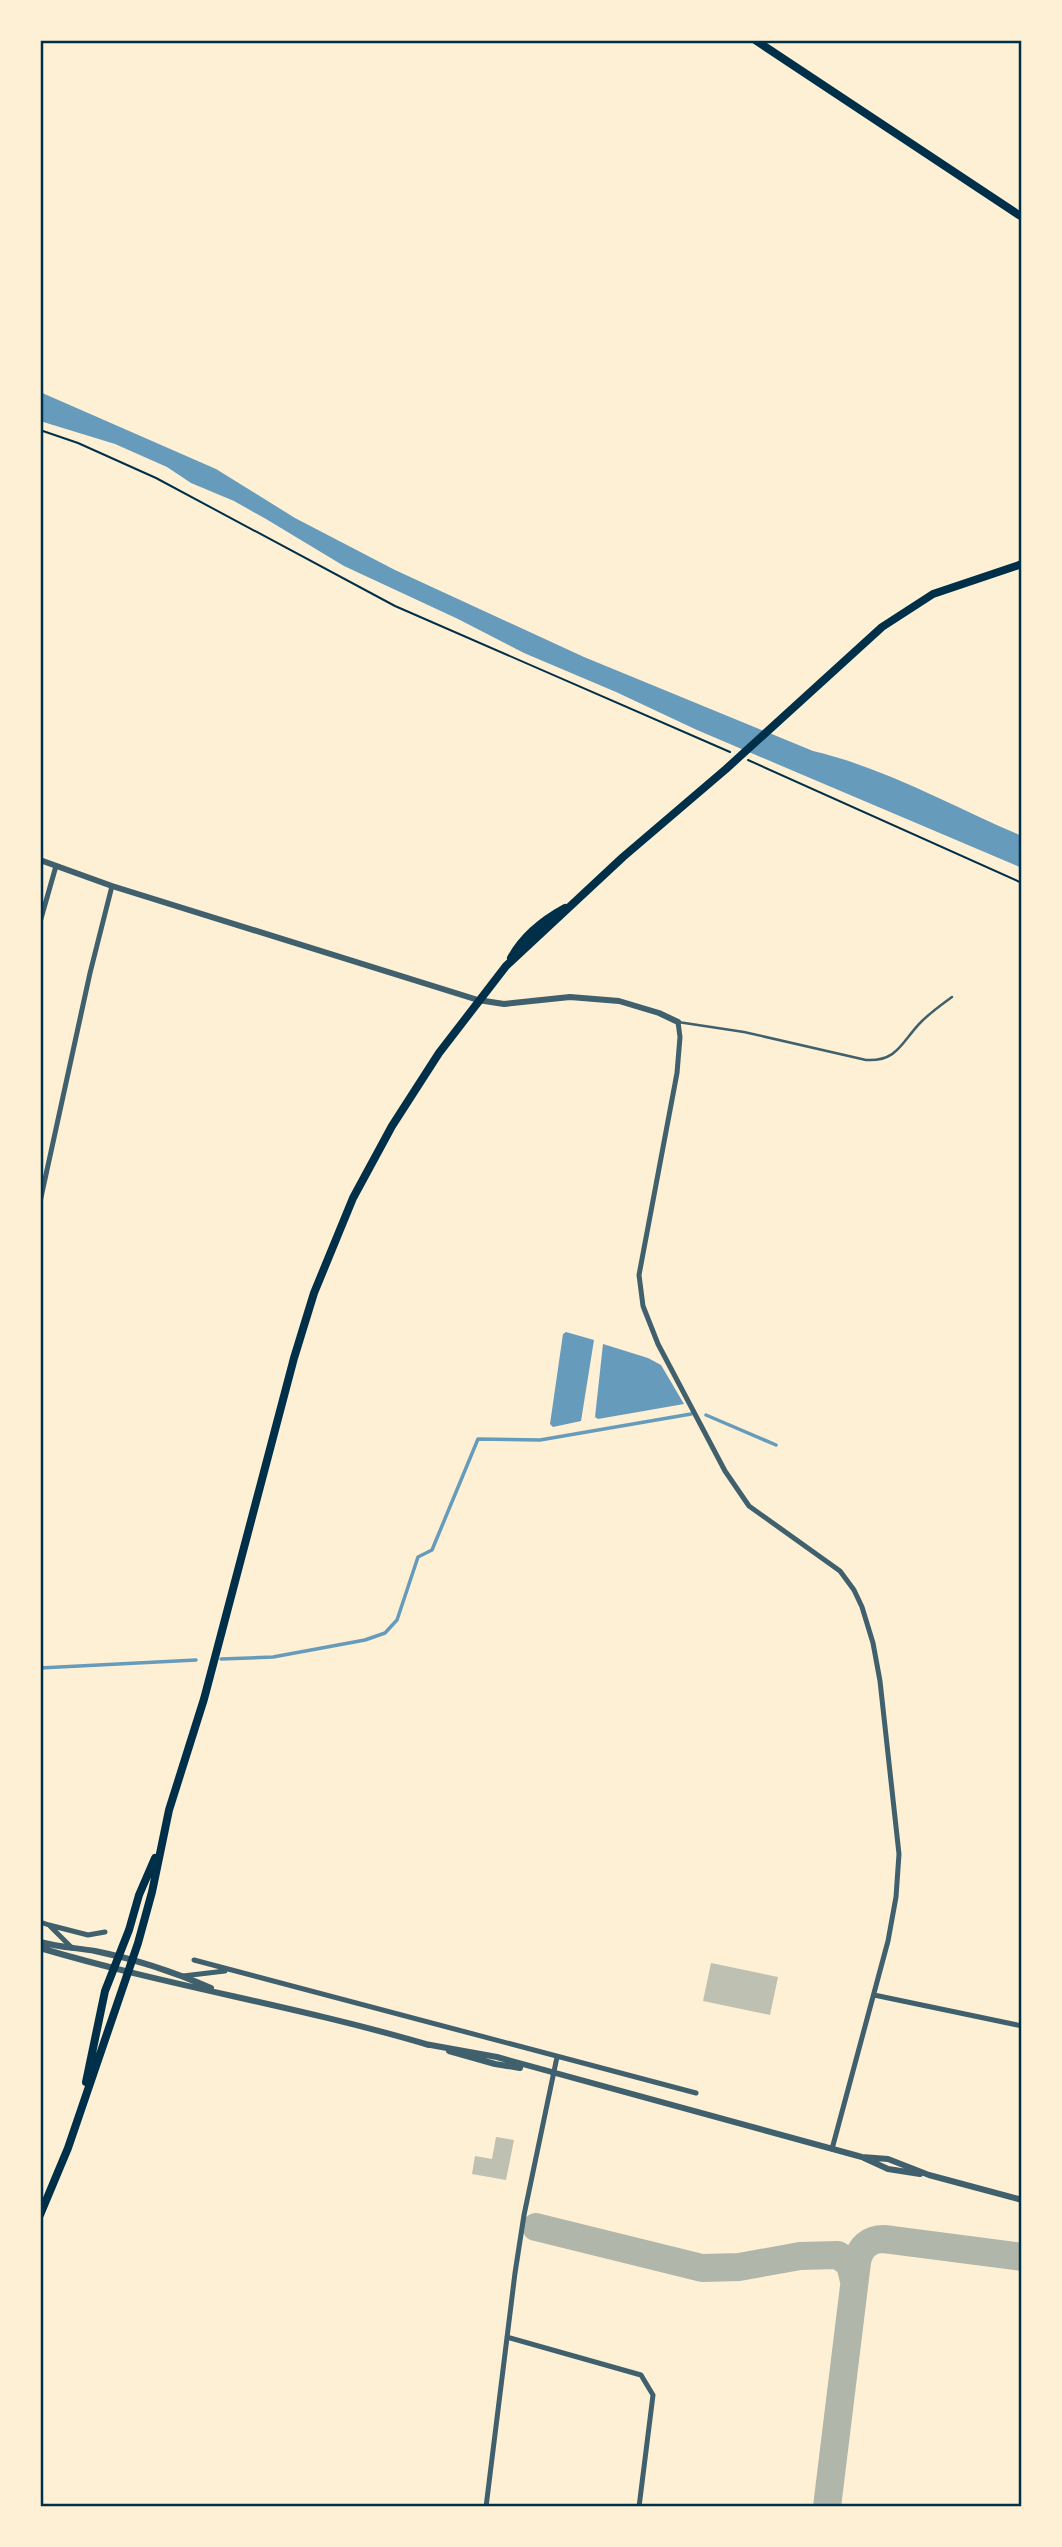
<svg xmlns="http://www.w3.org/2000/svg" width="1062" height="2547" viewBox="0 0 1062 2547" font-family="Poppins,sans-serif">
	<style>
		.water { fill: #669bbc }
		.lines { fill: none; stroke-linecap: round; stroke-linejoin: round }
		.stream { stroke: #669bbc; stroke-width: 3.5 }
		.taxiway { stroke: #b1b6ab; stroke-width: 28 }
		.building { fill: #bec0b2 }
		.path { stroke: #003049; stroke-width: 2 }
		.service { stroke: #3f606c; stroke-width: 2.5 }
		.minor { stroke: #3f606c; stroke-width: 5 }
		.tertiary { stroke: #3f606c; stroke-width: 6 }
		.primary { stroke: #003049; stroke-width: 8 }
		.neatline { fill: none; stroke: #003049; stroke-width: 2.5 }
	</style>
	<rect width="100%" height="100%" fill="#fdf0d5"/>
	<path class="water" d="M40,392L216,469L295,518L395,570L584,657L813,751C886,768 953,807 1022,836V868L697,730L616,692L524,653L458,619L344,566L266,519L234,501L191,483L167,467L115,444L40,421Z
		M566,1332L594,1340L581,1421L553,1427L550,1424L563,1334Z
		M603,1344L648,1358L661,1365L684,1404L598,1419L595,1417Z"/>
	<g class="lines">
		<path class="stream" d="M706,1415L776,1445
			M221,1659L273,1657L365,1640L385,1633L397,1620L418,1557L432,1550L478,1439L540,1440L691,1414
			M40,1668L196,1660"/>
		<path class="taxiway" d="M536,2227L702,2268L739,2267L800,2256L838,2255L850,2264L854,2281
			M827,2507L857,2262C860,2247 869,2239 884,2239L1022,2257"/>
	</g>
	<path class="building" d="M711,1963L778,1977L770,2015L703,2001Z
		M496,2137L514,2140L506,2180L472,2174L475,2156L492,2159Z"/>
	<g class="lines">
		<path class="path" d="M40,430L78,443L156,478L395,606L730,752
			M748,760L1022,883"/>
		<path class="service" d="M678,1022L744,1032L866,1060C898,1062 902,1041 921,1022C931,1012 941,1005 952,997"/>
		<path class="minor" d="M40,922L56,866
			M678,1022L680,1037L677,1073L639,1275L643,1306L658,1344L725,1471L749,1506L840,1571L854,1590L862,1607L873,1643L880,1681L899,1854L896,1897L888,1941L832,2149
			M40,1202L90,973L112,886
			M40,1922L49,1925L72,1948
			M49,1925L88,1935L105,1932
			M194,1960L696,2093
			M183,1976L225,1971
			M874,1995L1022,2026
			M507,2337L641,2375L653,2395L639,2507
			M486,2507L515,2273L524,2215L557,2057"/>
		<path class="tertiary" d="M40,860L112,886L478,1000L504,1004L570,997L619,1001L659,1013L678,1022
			M40,1942C58,1947 77,1948 95,1951C135,1959 174,1972 211,1988
			M40,1948C168,1986 301,2007 429,2045
			M425,2044L497,2057L862,2157L888,2159L929,2175L1022,2200
			M449,2051L495,2064L520,2068
			M864,2158L888,2169L920,2174"/>
		<path class="primary" d="M755,40L1022,217
			M511,958C523,936 543,920 565,908
			M86,2082L105,1991L129,1930L139,1895L155,1858
			M40,2215L68,2148L138,1943L152,1892L169,1810L204,1699L294,1358L314,1293L353,1198L392,1126L439,1053L506,966L623,857L726,769L882,627L933,594L1022,564"/>
	</g>
	<rect width="1062" height="2547" fill="none" stroke="#fdf0d5" stroke-width="84"/>
	<rect x="42" y="42" width="978" height="2463" class="neatline"/>
</svg>
